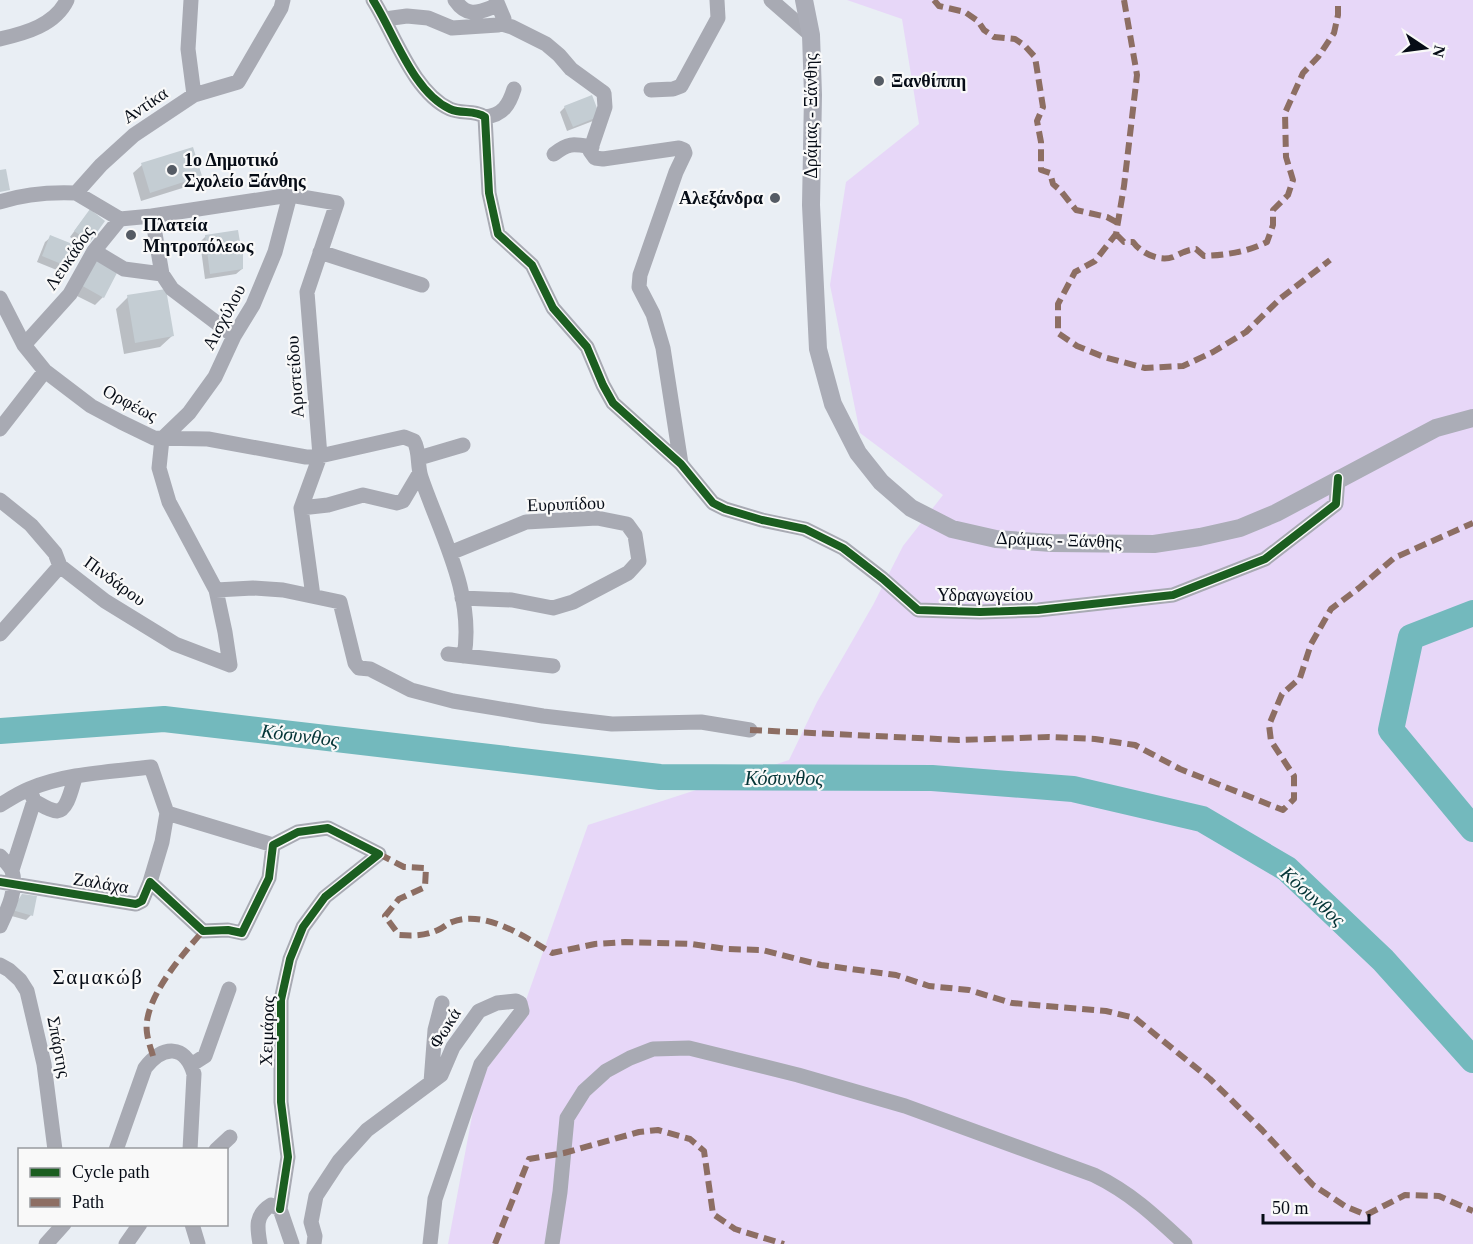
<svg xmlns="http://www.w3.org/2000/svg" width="1473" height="1244" viewBox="0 0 1473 1244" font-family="'Times New Roman',serif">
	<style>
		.green { fill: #e7d7f8 }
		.shadow { fill: #0003 }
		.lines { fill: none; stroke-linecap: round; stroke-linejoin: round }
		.river { stroke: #73b9bd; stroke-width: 26 }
		.building { fill: #c4cdd3 }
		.minor { stroke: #a8aab3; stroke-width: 15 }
		.major { stroke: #abadb7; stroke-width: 18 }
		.quiet { stroke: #8d6e63; stroke-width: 6; stroke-dasharray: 12 6; stroke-linecap: butt }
		.cycleway-casing { stroke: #f9f9f9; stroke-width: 11 }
		.cycleway { stroke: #1b5e20; stroke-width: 8 }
		.poi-dot { fill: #555b64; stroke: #f9f9f9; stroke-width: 2 }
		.labels { text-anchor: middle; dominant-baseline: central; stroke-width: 4.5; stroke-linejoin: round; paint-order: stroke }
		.poi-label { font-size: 18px; font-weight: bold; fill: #060c16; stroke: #f9f9f9; text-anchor: start }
		.street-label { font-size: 18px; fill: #060c16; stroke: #f9f9f9 }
		.water-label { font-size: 20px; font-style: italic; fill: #043436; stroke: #f9f9f9 }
		.quarter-label { font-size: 21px; letter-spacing: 1.5px; fill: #060c16; stroke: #f9f9f9 }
	</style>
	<rect width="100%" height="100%" fill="#e9eef4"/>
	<path class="green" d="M847,0H1473V1244H448L479,1079L515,1031L588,825L789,760L817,702L873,605L903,546L943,495L860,433L830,285L846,182L919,124L902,19Z"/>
	<path class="shadow" d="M565,107L598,116L593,121L567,131L560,112Z
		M142,165L201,176L192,185L141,201L133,173Z
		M85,217L89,241L83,246L70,237Z
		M206,236L238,244L242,269L236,274L205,279L200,242Z
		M51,237L70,267L64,273L37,262L45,242Z
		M85,266L103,297L95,305L71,293Z
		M128,297L172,336L160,347L124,354L116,309Z
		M17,901L31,915L26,920L8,915Z"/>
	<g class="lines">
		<path class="river" d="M1473,613L1411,637L1391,730L1473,829
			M0,731L164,719L660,777L932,778L1073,789L1202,819L1287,869L1383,960L1473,1060"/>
	</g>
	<path class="building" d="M592,95L600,116L573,127L564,106Z
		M193,147L202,176L150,193L141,163Z
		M6,169L10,190L0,192V170Z
		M90,209L105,221L90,242L74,231Z
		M238,230L240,242H243V269L210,274L205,235Z
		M50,235L80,247L71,268L42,256Z
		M94,256L119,269L104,298L79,284Z
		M166,289L174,336L135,343L127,295Z
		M22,894L37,896L33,916L12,910Z"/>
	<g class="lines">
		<path class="minor" d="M191,0L188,49L194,95
			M373,0C394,33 413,92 450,109C461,114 475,110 485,117L489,193L498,234L532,265L553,308L587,347L603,385L613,403L681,464L713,503L725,509L762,520L805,529L843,548L883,579L918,610L980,612L1038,610L1173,595L1265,559L1336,504L1338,478
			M455,0C468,19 479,12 498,5
			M771,0L811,35
			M385,19L407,16L428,18L452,28L498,25L502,24L504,19L496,0
			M502,24L512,27L546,44L559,55L571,69L604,93L605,107L590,151L595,158L603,159L679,148L684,150L685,153L676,172L640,275L639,287L653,314L663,348L681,464
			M0,39C26,33 55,25 67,0
			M651,90L673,89L681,86L718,18L717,0
			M485,117C503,115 509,105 514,89
			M554,154C569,142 574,144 592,147
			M76,193L120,219
			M0,202C24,194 51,192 76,193L101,165L134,135L194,95L238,82L281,8L283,0
			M152,216L162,274L172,289L234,336
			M120,219L152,216L290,195L337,203L307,292L320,456L301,508L313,596
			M94,251L124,269L162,274
			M320,252L422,285
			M0,298L24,345L45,371L91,406L121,422L154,438L208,439L306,457L320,456L404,437L414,441C420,452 417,465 421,477C440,533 475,594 464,656
			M24,345L70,294L94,251L120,219
			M0,429L45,371
			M162,439L189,413L215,377L234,336L253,305L275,252L290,195
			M419,458L463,445
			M0,500L31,525L55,553L60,566L105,601L175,644L230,665L225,632L216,590L169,502L159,468L162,439
			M301,508L328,505L363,495L397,503L403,501L419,474
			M450,553L526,522L597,518L627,524L635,535L639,561L628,573L573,602L553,608L512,600L462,598
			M216,590L253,588L283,590L340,602L355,663L359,668L370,669L411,690L453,701L543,716L612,724L701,722L750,730
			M0,634L60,566
			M448,654L553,666
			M34,801C40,804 50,811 57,811C68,810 72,786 75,778
			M0,805C10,799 19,793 29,789C67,773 111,772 151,767L167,813L162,842L150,882
			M167,813L273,845
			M0,856C4,860 10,866 12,871C18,889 7,911 0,926
			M12,870L34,801L30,789
			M0,882L136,904L142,901L150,882L203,931L228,930L242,933L269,878L273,845L298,832L328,828L379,854L325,897L303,927L290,959L281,1000V1102L288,1157L280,1209
			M0,965L9,970L20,980L27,991L44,1064L55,1150
			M191,1065L205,1056L229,989
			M431,1082L435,1030L442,1003
			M116,1150L145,1068C163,1045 185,1044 194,1074L190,1150
			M216,1150L230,1137
			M192,1224L198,1244
			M46,1244L64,1224
			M126,1244L140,1224
			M260,1244C257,1227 255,1215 271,1205L280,1209L292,1244
			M314,1244L315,1236L311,1222L316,1196L339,1161L367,1130L441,1075L453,1047L479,1011L497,1003L516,1001L520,1003L522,1011L481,1064L435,1199L430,1244
			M552,1244L560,1192L567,1118L584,1091L606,1071L630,1058L653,1049L689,1048L798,1075L905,1106L1094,1175C1131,1193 1155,1216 1185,1244"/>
		<path class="major" d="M804,0L811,35L813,95L811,205L818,349L833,404L858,453L881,482L911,508L952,529L996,539L1052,543L1154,544L1200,537L1240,528L1276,513L1436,428L1473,418"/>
		<path class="quiet" d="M934,0L939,6L965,12L978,21L984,30L994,37L1015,39L1024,45L1035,57L1043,107L1037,121L1041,142V170L1050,173L1053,184L1060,190L1076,210L1107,217L1118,223
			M1124,0L1137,75L1124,186L1116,234L1095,261L1075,272L1058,304V333L1077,346L1104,357L1145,368L1183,366L1213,352L1246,332L1281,298L1330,260
			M1116,234L1124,242H1133C1141,253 1159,262 1173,257C1182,253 1186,250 1196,249L1204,256C1226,255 1247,252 1267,242L1273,225V210L1288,195L1293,180L1286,157L1285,113L1303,73L1318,57L1334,33L1338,15V0
			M750,730L959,740L1049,737L1095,739L1135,745L1180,769L1283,810L1294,799V776L1271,741L1269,725L1282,694L1300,678L1311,644L1331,609L1359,588L1394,558L1473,523
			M379,854L404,867L426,868L425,887L399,899L385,916L399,935C413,936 426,936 440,929C444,927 448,923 452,922C485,909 525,937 552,953L595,944L625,942L692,944L726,949L762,950L821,965L896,975L929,986L969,990L1012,1003L1106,1011L1135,1018L1210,1079L1262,1130L1313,1185L1345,1206L1366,1215L1405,1195L1439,1196L1473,1211
			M153,1056C151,1049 148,1041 147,1033C142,1000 183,954 203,931
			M495,1244L529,1159L564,1153L639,1132L658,1130L690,1139L704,1151L713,1214L735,1229L784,1244"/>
		<defs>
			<path id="cycleway" d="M373,0C394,33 413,92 450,109C461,114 475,110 485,117L489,193L498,234L532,265L553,308L587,347L603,385L613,403L681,464L713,503L725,509L762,520L805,529L843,548L883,579L918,610L980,612L1038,610L1173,595L1265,559L1336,504L1338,478
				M0,882L136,904L142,901L150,882L203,931L228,930L242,933L269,878L273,845L298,832L328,828L379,854L325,897L303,927L290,959L281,1000V1102L288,1157L280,1209"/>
		</defs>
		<use href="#cycleway" class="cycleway-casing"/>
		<use href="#cycleway" class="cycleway"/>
	</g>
	<g class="poi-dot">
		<circle cx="879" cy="81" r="6"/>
		<circle cx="172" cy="170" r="6"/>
		<circle cx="775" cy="198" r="6"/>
		<circle cx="131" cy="235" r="6"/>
	</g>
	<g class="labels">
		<g class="poi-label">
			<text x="891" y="81">Ξανθίππη</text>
			<text x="184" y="160">1ο Δημοτικό<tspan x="184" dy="21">Σχολείο Ξάνθης</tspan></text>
			<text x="763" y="198" text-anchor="end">Αλεξάνδρα</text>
			<text x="143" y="225">Πλατεία<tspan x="143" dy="21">Μητροπόλεως</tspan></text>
		</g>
		<g class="street-label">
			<text transform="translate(145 105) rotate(-34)">Αντίκα</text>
			<text transform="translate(811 116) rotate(-90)">Δράμας - Ξάνθης</text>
			<text transform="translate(69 258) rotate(-56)">Λευκάδος</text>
			<text transform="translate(224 317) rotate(-62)">Αισχύλου</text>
			<text transform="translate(295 377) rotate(-94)">Αριστείδου</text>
			<text transform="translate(130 403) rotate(28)">Ορφέως</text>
			<text transform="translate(566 504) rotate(-2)">Ευρυπίδου</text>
			<text transform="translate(1059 540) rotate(2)">Δράμας - Ξάνθης</text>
			<text transform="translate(115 581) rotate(36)">Πινδάρου</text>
			<text x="985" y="595">Υδραγωγείου</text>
			<text transform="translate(101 883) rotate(9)">Ζαλάχα</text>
			<text transform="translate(445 1028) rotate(-58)">Φωκά</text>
			<text transform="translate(267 1031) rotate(-88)">Χειμάρας</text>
			<text transform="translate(59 1047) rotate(79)">Σπάρτης</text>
		</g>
		<g class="water-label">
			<text transform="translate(300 735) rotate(7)">Κόσυνθος</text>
			<text x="784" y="778">Κόσυνθος</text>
			<text transform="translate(1313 896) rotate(42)">Κόσυνθος</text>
		</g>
		<g class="quarter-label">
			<text x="98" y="977">Σαμακώβ</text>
		</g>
	</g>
	<rect x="18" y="1148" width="210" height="78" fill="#f9f9f9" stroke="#989a9e" stroke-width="1.5"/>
	<rect x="30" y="1168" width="30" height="9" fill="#1b5e20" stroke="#989a9e" stroke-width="1.5"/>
	<text x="72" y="1178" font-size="18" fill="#060c16">Cycle path</text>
	<rect x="30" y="1198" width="30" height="9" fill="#8d6e63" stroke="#989a9e" stroke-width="1.5"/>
	<text x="72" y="1208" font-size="18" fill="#060c16">Path</text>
	<g transform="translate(1425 48) rotate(103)" stroke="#f9f9f9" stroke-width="4.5" paint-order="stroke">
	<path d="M0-4.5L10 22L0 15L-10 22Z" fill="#060c16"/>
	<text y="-9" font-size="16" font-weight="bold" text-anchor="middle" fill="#060c16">N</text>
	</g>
	<path d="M1263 1214v9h106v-9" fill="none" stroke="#060c16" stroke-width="3"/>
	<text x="1272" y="1214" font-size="18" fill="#060c16" stroke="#f9f9f9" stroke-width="4.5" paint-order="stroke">50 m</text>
</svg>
